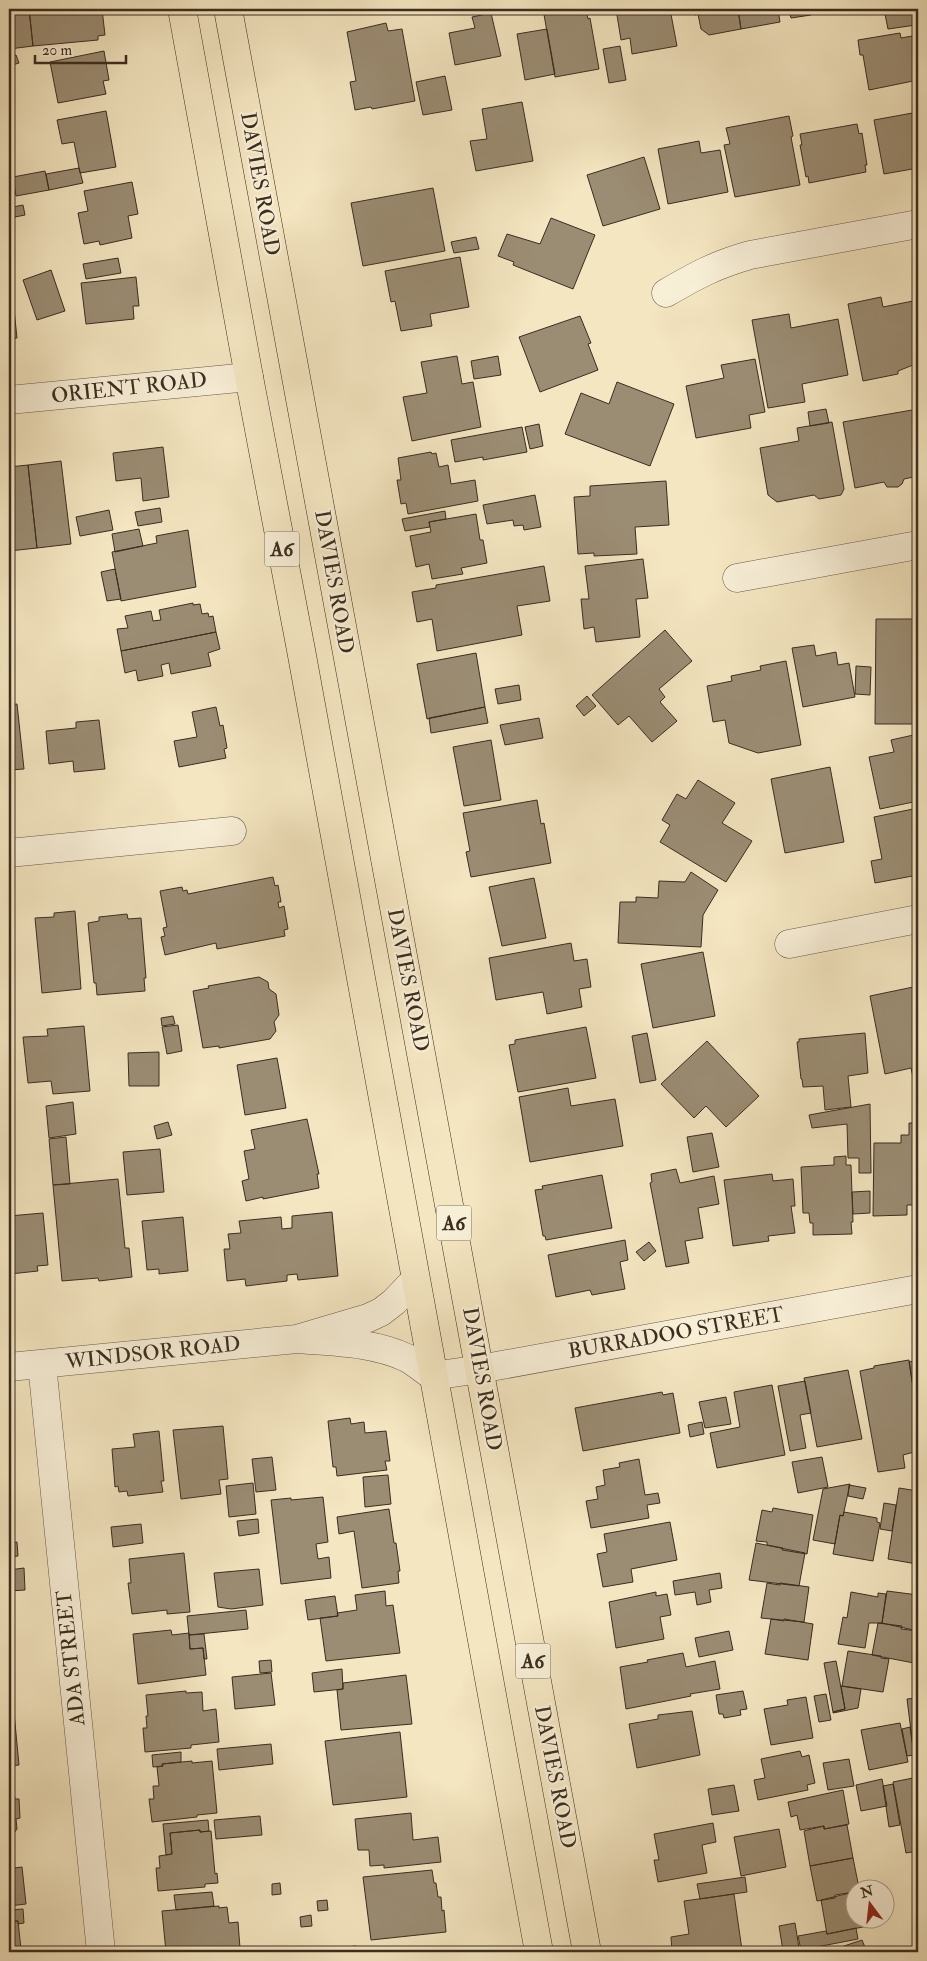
<svg xmlns="http://www.w3.org/2000/svg" width="927" height="1961" viewBox="0 0 927 1961" font-family="'IM FELL Double Pica',serif">
	<style>
		.building { fill: #9b8d74; stroke: #3a2d20 }
		.lines { fill: none; stroke-linecap: round; stroke-linejoin: round }
		.minor-casing { stroke: #685b48; stroke-width: 29 }
		.highway-casing { stroke: #3a2d20; stroke-width: 29 }
		.minor { stroke: #f8efd7; stroke-width: 28 }
		.highway { stroke: #f4e6c1; stroke-width: 28 }
		.labels { text-anchor: middle; dominant-baseline: central; stroke-width: 4.5; stroke-linejoin: round; paint-order: stroke }
		.shield { fill: #f8efd7; stroke: #736757; stroke-width: 1 }
		.shield-label { font-size: 20px; font-weight: bold; fill: #3a2d20 }
		.street-label { font-size: 21px; fill: #3a2d20; stroke: #f8efd7 }
	</style>
	<rect width="100%" height="100%" fill="#f4e6c1"/>
	<filter id="stains"><feTurbulence type="fractalNoise" baseFrequency=".004" numOctaves="4"/><feColorMatrix values="0 0 0 0 .2 0 0 0 0 .09 0 0 0 0 .02 0 0 0 .5 -.17"/></filter>
	<radialGradient id="worn" r=".72"><stop offset=".6" stop-color="#630" stop-opacity="0"/><stop offset="1" stop-color="#630" stop-opacity=".3"/></radialGradient>
	<path class="building" d="M9,9H29L33,46L9,49Z
		M29,9H102L105,35L98,36V40L33,46Z
		M543,9H586L588,19L590,18L599,69L555,77Z
		M616,9H670L677,46L632,54L630,38L621,40Z
		M694,9H738L741,29L709,35L701,29L698,14L695,15Z
		M738,9H778L780,22L741,29Z
		M789,9H809L811,15L791,18Z
		M884,9H913L916,25L888,29Z
		M491,13L501,56L455,65L449,33L475,28L472,17Z
		M386,23L388,31L402,29L415,101L372,109L371,107L355,110L350,82L356,81L347,32Z
		M547,29L555,74L525,80L517,34Z
		M900,33L901,38L918,35V80L869,90L863,55H860L858,40Z
		M620,46L626,80L609,83L603,49Z
		M104,51L109,80L103,81L106,94L58,103L50,62Z
		M16,55L19,63L9,66V69V56Z
		M445,76L452,110L423,115L416,82Z
		M522,102L533,161L476,171L470,141L487,139L482,109Z
		M106,111L116,167L80,173L74,142L62,144L57,120Z
		M918,112V168L884,174L874,120Z
		M789,116L793,136L791,137L800,185L735,197L724,145L730,144L726,128Z
		M857,124L859,134L862,133L867,165H865L866,172L809,183L808,176L806,177L800,145H802L800,134Z
		M699,141L701,153L720,150L728,192L668,204L658,149Z
		M644,157L660,209L603,226L587,175Z
		M79,168L83,183L49,190L46,174Z
		M45,171L49,190L16,196L13,177Z
		M132,182L138,214L128,216L132,238L100,245L99,241L84,244L78,213L88,211L84,191Z
		M433,188L445,251L363,266L351,203Z
		M23,205L25,215L15,217L13,207Z
		M551,218L595,235L573,289L513,265L514,262L498,256L507,234L540,244Z
		M476,237L479,249L454,253L451,242Z
		M460,257L469,307L430,314L432,326L401,331L395,301L391,302L385,271Z
		M118,258L121,273L86,279L83,264Z
		M51,270L65,311L37,320L23,280Z
		M136,277L139,306H133L134,319L86,324L81,283Z
		M12,290L17,338L9,339V291Z
		M881,297L883,307L918,300V363L898,371V374L863,381L848,304Z
		M789,314L791,328L838,319L848,375L802,384L805,402L768,408L752,320Z
		M580,316L591,343L588,344L598,370L540,392L519,337Z
		M457,356L462,384L473,382L481,427L412,441L403,397L427,393L421,362Z
		M498,356L501,375L474,379L471,361Z
		M755,359L765,412L749,415L751,428L696,438L686,386L724,378L721,365Z
		M617,382L674,404L650,466L565,434L581,393L609,404Z
		M826,409L829,423L810,426L808,412Z
		M918,409V476L904,479L902,484L898,487H887L884,482L855,488L843,422Z
		M832,422L844,489L841,495L819,499L814,495L777,502L768,495L760,448L799,441L797,428Z
		M539,424L543,446L530,449L525,427Z
		M522,427L527,452L483,460V457L455,462L451,440Z
		M163,447L169,497L143,501L141,478L116,481L113,453Z
		M431,452L432,454L436,453L439,467L448,465L451,484L475,480L478,501L408,514L406,503L401,504L397,480H401L398,458Z
		M61,461L71,544L37,548L28,465Z
		M28,465L37,548L9,551V467Z
		M666,481L669,525L635,527L637,554L594,556V553L578,554L574,497L590,496V486Z
		M535,495L541,527L524,530L523,525L514,526L513,520L487,524L483,505Z
		M160,508L162,522L138,526L135,512Z
		M109,510L113,530L80,536L76,517Z
		M445,511L446,519L429,522L430,527L405,531L402,519Z
		M476,514L480,540H483L487,563L461,568L463,574L432,579L429,564L416,567L410,536L431,532L429,522Z
		M139,529L143,546L115,552L112,534Z
		M188,530L196,587L121,601L112,552L157,543L156,536Z
		M643,559L648,598L636,599L640,637L596,642L594,627L584,629L581,599H589L585,566Z
		M544,566L550,601L517,606L522,635L437,651L432,619L417,622L412,592L436,588V585Z
		M115,569L121,599L107,601L101,572Z
		M193,603V605L200,604L202,614L208,613L209,617L213,616L216,632L121,651L117,629L128,628L125,616L151,611L153,621L161,620L159,610Z
		M876,619H914V626H918V719H913V724H875Z
		M665,630L692,661L659,689L665,697L660,702L677,721L652,742L629,716L618,725L592,695Z
		M216,632L220,649L208,653L211,666L171,674L169,663L161,665L163,676L138,681L136,670L125,673L121,651Z
		M814,645L816,656L836,652L838,665L849,663L855,697L803,707L792,648Z
		M476,653L485,707L427,719L417,664Z
		M786,661L801,745L758,753L729,743L725,720L713,722L707,686L732,681L731,676L761,670L760,666Z
		M856,666L871,667L870,695L855,694Z
		M519,685L521,700L498,704L495,689Z
		M587,696L596,706L584,716L576,706Z
		M17,704L24,769L9,770V705Z
		M216,707L220,726L223,725L227,748L224,749L226,758L179,767L174,741L197,737L192,712Z
		M485,707L488,723L431,733L429,718Z
		M539,718L543,738L505,745L500,725Z
		M99,720L105,769L74,772L73,761L49,764L46,731L76,728V722Z
		M918,734V801L880,809L869,757L894,752L891,740Z
		M491,740L501,800L464,806L453,747Z
		M830,767L844,842L785,853L771,779Z
		M698,780L735,803L722,823L752,841L726,882L660,842L670,825L662,820L677,794L686,799Z
		M537,800L541,824L544,823L551,863L471,877L466,852L470,851L463,813Z
		M918,808V875L875,883L871,861L882,859L874,817Z
		M691,872L718,890L703,915L701,947L618,943L620,902H636V897L658,898L659,881L685,882Z
		M273,877L275,886L278,885L281,902H278L279,908L284,906L288,929L284,930L285,936L217,949L216,943L165,955L161,937L165,936L163,928L167,927L160,891L182,887L183,891L187,890L188,894Z
		M534,878L546,938L502,946L489,887Z
		M75,911L81,989L42,993L35,918L54,917V913Z
		M127,914L128,919L141,918L146,978H144L145,991L97,995L96,983H94L88,923L99,921V917Z
		M571,943L574,961L587,959L591,987L579,989L582,1007L547,1014L543,992L496,1000L489,958Z
		M703,952L715,1016L653,1028L641,964Z
		M259,977L268,982L269,989L276,994L279,1015L274,1022L276,1031L270,1039L219,1048V1046L203,1048L193,991L209,988L208,986Z
		M918,986V1091L916,1092L911,1068L885,1074L870,996Z
		M173,1016L175,1024L162,1026L161,1018Z
		M178,1025L182,1051L167,1054L162,1027Z
		M84,1026L90,1091L53,1094L51,1081L28,1083L23,1037L48,1036L47,1029Z
		M586,1027L596,1078L518,1092L509,1045L515,1044V1040Z
		M647,1033L656,1080L640,1083L632,1036Z
		M865,1033L868,1073L848,1076L851,1107L825,1110L823,1086L803,1087L802,1079H801L797,1042H799V1039Z
		M707,1041L759,1096L726,1127L706,1106L694,1118L661,1084Z
		M159,1052V1086H129L128,1053Z
		M277,1058L286,1108L245,1115L237,1065Z
		M568,1088L571,1106L615,1099L623,1146L530,1162L519,1097Z
		M73,1102L76,1134L49,1138L46,1106Z
		M870,1104L871,1173H859V1158H848L847,1124L812,1128L809,1115Z
		M307,1119L319,1174H317L319,1188L263,1199V1197L246,1201L242,1181L249,1179L244,1151L255,1149L251,1130Z
		M168,1122L172,1135L157,1139L154,1126Z
		M909,1123H918V1205H907V1215L873,1216L874,1143H901V1135H909Z
		M712,1133L719,1167L693,1172L687,1137Z
		M66,1137L70,1184L53,1185L49,1139Z
		M160,1149L164,1192L127,1195L123,1152Z
		M846,1156V1165H851L853,1222H851L852,1234L813,1235V1223H810L809,1213H803L801,1167L834,1165V1157Z
		M676,1169L680,1183L714,1176L719,1204L698,1208L703,1238L685,1241L689,1263L666,1267L650,1183L652,1182L651,1174Z
		M772,1174L773,1181L793,1179L795,1206H791L795,1233L768,1236L769,1241L733,1246L724,1180Z
		M602,1175L612,1228L546,1240L545,1236H543L535,1190L543,1189L542,1186Z
		M118,1179L125,1248H129L132,1277L99,1281L98,1278L62,1281L53,1185Z
		M870,1191V1213L853,1214L852,1192Z
		M332,1212L338,1276L298,1280L297,1274L287,1275V1281L246,1286L245,1279L227,1281L224,1249H230L228,1234L241,1233L239,1221L281,1217L282,1229L292,1228V1216Z
		M43,1213L48,1265L37,1266L38,1271L10,1274L9,1216Z
		M183,1217L188,1271L159,1274V1269L147,1270L142,1221Z
		M625,1240L628,1260L620,1262L625,1289L592,1295L590,1290L556,1297L548,1255Z
		M649,1242L656,1251L644,1261L636,1252Z
		M909,1360L913,1387L918,1386V1451L903,1455L905,1468L878,1472L860,1371L874,1368V1366Z
		M918,1360V1386L913,1387L909,1362Z
		M848,1370L862,1439L817,1447L804,1378Z
		M805,1381L811,1413L800,1415L806,1448L790,1451L778,1386Z
		M772,1385L785,1455L717,1468L710,1433L740,1427L734,1392Z
		M662,1392L663,1395L673,1393L680,1433L583,1451L575,1408Z
		M726,1397L731,1424L705,1428L699,1402Z
		M350,1418L351,1424L364,1422L365,1433L386,1431L390,1461H385L387,1470L337,1476L336,1467H333L328,1421Z
		M702,1422L704,1434L690,1437L688,1425Z
		M223,1426L228,1479L219,1480L221,1494L181,1499L173,1430Z
		M159,1431L164,1481H161L163,1492L128,1496L127,1491L119,1492L118,1486L115,1487L112,1449L135,1447L133,1434Z
		M272,1457L276,1490L256,1492L252,1459Z
		M822,1457L828,1487L798,1493L792,1462Z
		M639,1459L645,1495L658,1493L660,1503L647,1505L649,1518L591,1528L586,1501L598,1499L596,1487L605,1485L603,1470L620,1467L619,1463Z
		M388,1475L391,1504L365,1507L363,1477Z
		M253,1483L256,1514L229,1517L226,1486Z
		M850,1484L843,1516L840,1515L835,1544L813,1540L823,1489Z
		M849,1485L866,1488L863,1499L848,1496Z
		M899,1488L918,1491V1554L917,1564L888,1559Z
		M323,1497L328,1542L316,1544L318,1559L329,1557L331,1578L281,1584L271,1500L291,1498V1500Z
		M884,1503L896,1505L892,1531L880,1529Z
		M773,1508L813,1515L807,1554L782,1550L783,1548L767,1545V1542L756,1541L762,1510L772,1512Z
		M389,1509L394,1543H396L400,1571H398L399,1583L362,1588L354,1531L339,1534L337,1517Z
		M844,1512L877,1518V1522L880,1523L873,1561L833,1554L840,1515L843,1516Z
		M258,1519L259,1533L239,1536L237,1521Z
		M670,1522L677,1560L631,1569L633,1582L603,1587L597,1554L607,1552L604,1534Z
		M141,1524L143,1543L113,1547L111,1527Z
		M17,1542L18,1556L9,1557V1543Z
		M756,1543L805,1553L799,1586L749,1580Z
		M184,1553L190,1612L167,1614V1610L132,1614L128,1583H131L129,1559Z
		M24,1568L25,1590L9,1591V1570Z
		M259,1569L263,1605L231,1609L218,1607L214,1573Z
		M720,1573L722,1588L709,1590L711,1602L697,1605L695,1592L675,1595L673,1581Z
		M767,1583L780,1585V1583L809,1587L804,1622L761,1618Z
		M385,1591L386,1606L393,1605L400,1653L326,1661L320,1618L338,1616L337,1613L357,1610L355,1595Z
		M887,1591L918,1595V1631L882,1623Z
		M656,1592V1596L667,1594L671,1615L660,1617L664,1639L616,1648L609,1602Z
		M851,1592L878,1597V1593L886,1594L882,1623H869L865,1648L838,1644L843,1617L847,1618Z
		M335,1596L338,1616L308,1620L305,1600Z
		M246,1610L248,1629L189,1635L187,1616Z
		M771,1619L784,1621V1619L813,1624L808,1660L765,1654Z
		M878,1623L902,1626L901,1629L918,1631L914,1663L872,1655Z
		M171,1630L172,1635L189,1633L190,1649L203,1648L206,1675L138,1684L133,1634Z
		M729,1631L733,1650L699,1657L695,1638Z
		M204,1634L207,1659H204L203,1648L190,1649L189,1635Z
		M848,1651L881,1656V1658L889,1659L883,1692L842,1686Z
		M683,1653L686,1667L715,1661L720,1689L690,1694L691,1696L626,1709L620,1667L648,1662L647,1660Z
		M271,1660L272,1672L260,1673L259,1661Z
		M836,1661L845,1709L833,1712L824,1663Z
		M342,1669L343,1689L314,1692L312,1673Z
		M271,1673L275,1705L235,1709L232,1677Z
		M406,1675L412,1724L341,1730L337,1690L343,1689V1683Z
		M841,1686L861,1689L858,1708L833,1713V1712L845,1709Z
		M186,1691V1693L202,1692L203,1711L216,1709L219,1742L191,1745V1748L145,1752L143,1728H147L146,1716H148L146,1695Z
		M743,1691L747,1709L740,1710L741,1715L724,1718L723,1714H719L716,1695Z
		M826,1694L831,1720L819,1722L814,1696Z
		M806,1697L813,1738L771,1745L764,1709L788,1705L787,1700Z
		M918,1698V1771H916L907,1699Z
		M9,1702H13L19,1765L9,1766Z
		M692,1711L700,1755L637,1768L629,1724L658,1719V1715Z
		M900,1723L908,1762L869,1770L861,1730Z
		M910,1727L914,1755L907,1756L902,1729Z
		M400,1732L407,1797L333,1805L325,1741Z
		M271,1744L273,1764L219,1770L217,1749Z
		M800,1751L802,1757L809,1755L815,1783L807,1785L808,1790L758,1800L754,1780L765,1778L761,1759Z
		M181,1752V1762L162,1764L163,1766L153,1767L152,1755Z
		M849,1759L854,1786L828,1790L823,1763Z
		M192,1761V1763L212,1761L217,1813L197,1815V1817L152,1822L149,1799H154L153,1786H159L157,1767L163,1766L162,1764Z
		M918,1777V1851L906,1853L893,1782Z
		M882,1779L887,1806L861,1811L856,1785Z
		M9,1783L13,1788L15,1799H19L20,1818L16,1819L17,1829L14,1833V1836H9Z
		M893,1784L900,1825L889,1827L883,1786Z
		M734,1785L739,1811L712,1815L708,1789Z
		M843,1790L849,1824L824,1829V1826L800,1830L797,1815L791,1817L788,1802Z
		M411,1813L413,1840L438,1837L441,1862L384,1868V1865L370,1866L369,1850H358L355,1819Z
		M260,1816L262,1835L216,1839L214,1820Z
		M208,1820L209,1831L200,1832V1830L170,1833L172,1854L166,1855L163,1824Z
		M713,1823L716,1842L702,1845L707,1873L658,1882L654,1860H659L654,1834Z
		M847,1825L853,1858L810,1866L804,1831L824,1826V1829Z
		M779,1829L786,1867L741,1876L734,1837Z
		M200,1830V1832L211,1831L215,1874L217,1873L218,1883L205,1884V1887L158,1891L156,1868H160L159,1856L172,1854L170,1833Z
		M9,1850H13L14,1868L22,1867L26,1904L9,1906Z
		M853,1858L859,1888H854V1892L835,1895V1898L817,1901L810,1866Z
		M432,1870L434,1883H436L438,1897H441L442,1911L444,1910L446,1932L371,1940L363,1877Z
		M745,1877L747,1892L700,1899L697,1884Z
		M280,1883L281,1894L272,1895V1884Z
		M212,1892L214,1906L176,1910L174,1895Z
		M854,1892V1918H866L868,1926L827,1934L821,1900Z
		M734,1894L742,1950L729,1952H672L671,1937L689,1934L684,1901Z
		M327,1900L328,1910L318,1911L317,1901Z
		M219,1906V1908L227,1907L229,1923L238,1922L240,1948L223,1950V1952H166L162,1911Z
		M23,1909L24,1923L18,1924V1921H9V1910Z
		M311,1915L312,1926L301,1927L300,1917Z
		M9,1921H18L21,1949L30,1948V1952H9Z
		M795,1923L799,1948L783,1951L779,1926Z
		M856,1928L858,1939L801,1950L798,1936L826,1931L827,1934Z
		M862,1940L867,1952H826Z
		M356,1946L357,1952H313V1951Z"/>
	<g class="lines">
		<defs>
			<path id="minor" d="M666,293C697,275 715,265 750,255L918,224
				M9,400L249,377
				M737,578L918,545
				M9,853L232,831
				M789,944L918,919
				M297,1339C334,1342 373,1342 407,1358C416,1363 424,1370 433,1376L480,1369L918,1289
				M42,1364L101,1952
				M9,1367L297,1339L368,1318L381,1312L394,1302L415,1280"/>
			<path id="highway" d="M182,9L249,377L301,650L539,1952
				M228,9L587,1952"/>
		</defs>
		<use href="#minor" class="minor-casing"/>
		<use href="#highway" class="highway-casing"/>
		<use href="#minor" class="minor"/>
		<use href="#highway" class="highway"/>
	</g>
	<g class="labels">
		<g class="shield">
			<rect x="264.5" y="531.5" width="35" height="35" rx="4"/>
			<rect x="436.5" y="1205.5" width="35" height="35" rx="4"/>
			<rect x="515.5" y="1643.5" width="35" height="35" rx="4"/>
		</g>
		<g class="shield-label">
			<text x="282" y="549">A6</text>
			<text x="454" y="1223">A6</text>
			<text x="533" y="1661">A6</text>
		</g>
		<g class="street-label">
			<text transform="translate(260 184) rotate(80)">DAVIES ROAD</text>
			<text transform="translate(129 388) rotate(-6)">ORIENT ROAD</text>
			<text transform="translate(334 582) rotate(80)">DAVIES ROAD</text>
			<text transform="translate(408 980) rotate(79)">DAVIES ROAD</text>
			<text transform="translate(676 1333) rotate(-10)">BURRADOO STREET</text>
			<text transform="translate(153 1353) rotate(-6)">WINDSOR ROAD</text>
			<text transform="translate(482 1379) rotate(80)">DAVIES ROAD</text>
			<text transform="translate(71 1658) rotate(-96)">ADA STREET</text>
			<text transform="translate(555 1777) rotate(79)">DAVIES ROAD</text>
		</g>
	</g>
	<rect width="927" height="1961" fill="none" stroke="#f4e6c1" stroke-width="30"/>
	<rect x="10" y="10" width="907" height="1941" fill="none" stroke="#3a2d20" stroke-width="2.5"/>
	<rect x="15" y="15" width="897" height="1931" fill="none" stroke="#3a2d20"/>
	<g transform="translate(870 1904) rotate(345)"><circle r="24" fill="#f8efd7" stroke="#aca18e"/>
	<path d="M0-4L9 19L0 12L-9 19Z" fill="#8f2418"/>
	<text y="-8" font-size="14" font-weight="bold" text-anchor="middle" fill="#3a2d20">N</text>
	</g>
	<path d="M35 55v8h91v-8" fill="none" stroke="#3a2d20" stroke-width="2.5"/>
	<text x="42" y="55" font-size="15" fill="#3a2d20" stroke="#f8efd7" stroke-width="4" paint-order="stroke">20 m</text>
	<rect width="100%" height="100%" filter="url(#stains)"/>
	<rect width="100%" height="100%" fill="url(#worn)"/>
</svg>
